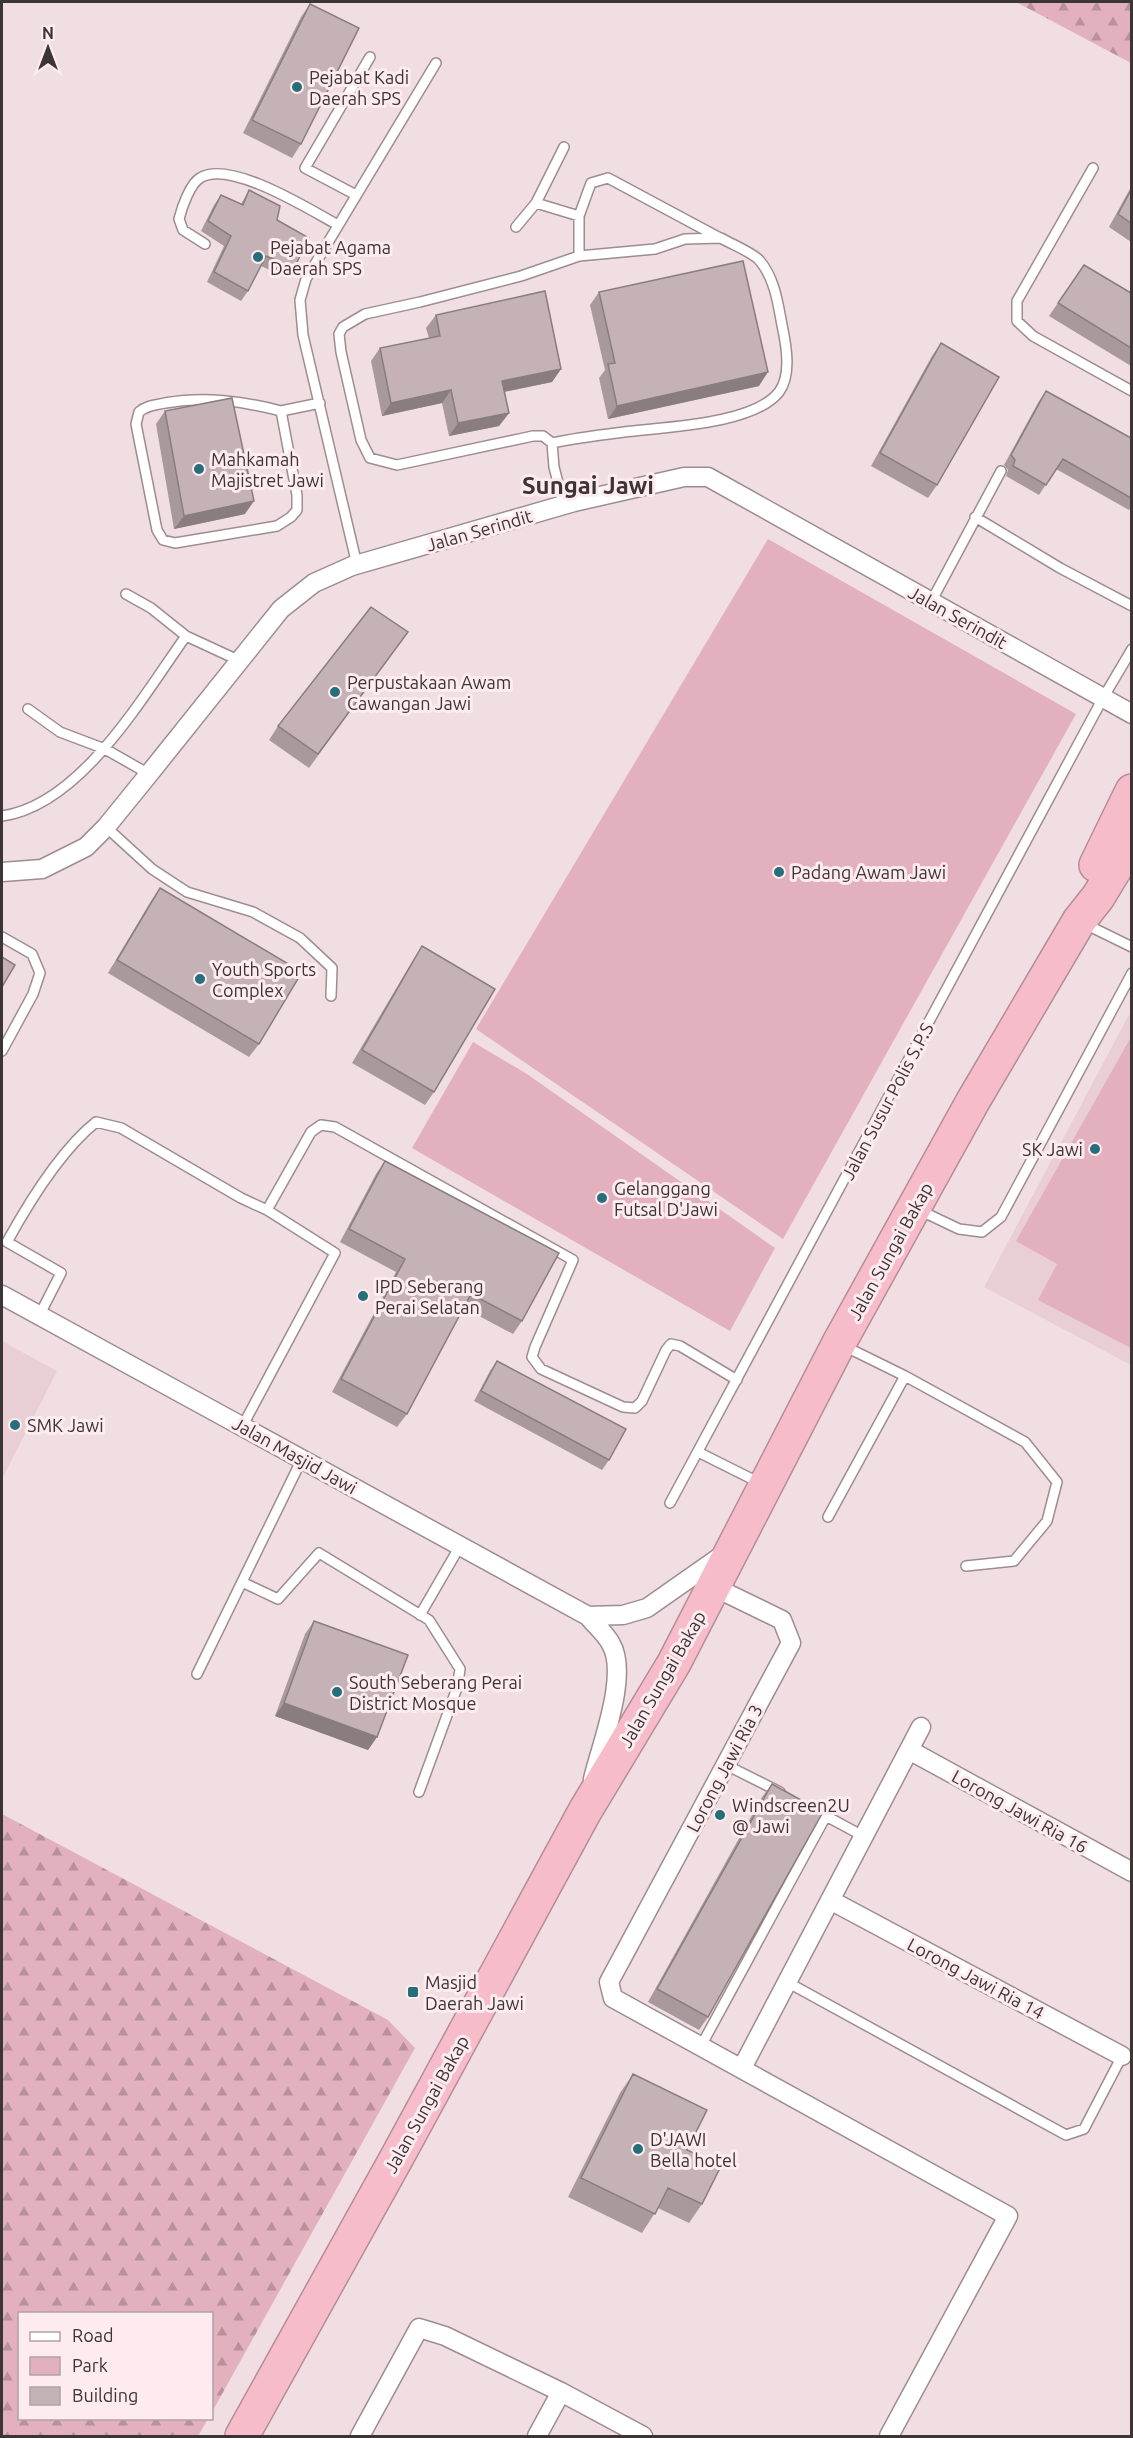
<svg xmlns="http://www.w3.org/2000/svg" width="1133" height="2438" viewBox="0 0 1133 2438" font-family="Ubuntu,sans-serif">
	<style>
		.built { fill: #e9cfd5 }
		.green { fill: #e2b1bd }
		.forest { fill: url(#forest-firs) }
		.lines { fill: none; stroke-linecap: round; stroke-linejoin: round }
		.lane-casing { stroke: #9d8d90; stroke-width: 12 }
		.street-casing { stroke: #9d8d90; stroke-width: 21 }
		.highway-casing { stroke: #b68d96; stroke-width: 36 }
		.lane { stroke: #fff; stroke-width: 9 }
		.street { stroke: #fff; stroke-width: 18 }
		.highway { stroke: #f7bcca; stroke-width: 33 }
		.wall { fill: #a9999d }
		.shaded-wall { fill: #897d7f }
		.building { fill: #c4b2b6; stroke: #897d7f; stroke-width: 1.5 }
		.poi-dot { fill: #276e7b; stroke: #fdebef; stroke-width: 2 }
		.labels { text-anchor: middle; dominant-baseline: central; stroke-width: 6; stroke-linejoin: round; paint-order: stroke }
		.poi-label { font-size: 18px; fill: #3c3536; stroke: #fdebef; text-anchor: start }
		.street-label { font-size: 18px; fill: #3c3536; stroke: #fdebef }
		.district-label { font-size: 24px; font-weight: bold; fill: #3c3536; stroke: #fdebef }
	</style>
	<defs>
		<pattern id="forest-firs" width="22" height="20" patternUnits="userSpaceOnUse" patternTransform="scale(1.5)"><rect width="22" height="20" fill="#e2b1bd"/><path d="M5 1l3.5 6h-7zM16 11l3.5 6h-7z" fill="#b8919a"/></pattern>
	</defs>
	<rect width="100%" height="100%" fill="#f0dee2"/>
	<path class="built" d="M1131,1011V1365L984,1287Z
		M2,1341L57,1371L2,1479Z"/>
	<path class="green" d="M768,539L1076,714L783,1239L476,1029Z
		M1131,1037V1348L1038,1300L1057,1264L1016,1241Z
		M473,1042L527,1074L775,1248L730,1331L412,1148Z"/>
	<path class="forest" d="M1016,2H1131V63Z
		M2,1814L388,2020L415,2048L212,2412V2314H20V2418L208,2419L198,2436H2Z"/>
	<g class="lines">
		<defs>
			<path id="lane" d="M1093,168L1017,301V321L1033,336L1132,391
				M356,195L305,168L370,57
				M536,203L579,216
				M516,227L536,203L564,147
				M721,238C731,244 754,253 760,261C775,279 778,304 782,325C786,344 792,375 779,392C753,425 663,427 624,432C600,435 575,438 552,443L543,436H533L397,465L370,458L361,440L341,352L339,334L343,327L365,314L420,302L521,276L579,256L655,249L685,239Z
				M205,244L183,230L179,219C182,207 190,184 200,178C230,159 310,210 338,225
				M579,256V216L591,183L608,178L720,238
				M281,411C242,401 205,396 165,403C156,405 147,405 139,412L136,424L157,530L163,540L175,543L277,526L291,517L297,510V495L281,411L320,403
				M552,443L554,467L564,506
				M975,517L1060,568L1132,606
				M357,565L303,335L300,300L306,279L436,63
				M126,594L151,608L186,636L238,660
				M931,602L1001,471
				M28,709L60,732L105,749L149,774
				M2,816C81,805 143,696 186,636
				M106,827L152,869L187,892L253,912L300,938L332,968L331,996
				M1085,924L1132,947
				M2,937L32,954L40,973L33,994L2,1051
				M267,1210L311,1132L321,1125L335,1127L573,1260L535,1347L532,1357L541,1369L623,1407L635,1408L642,1401L666,1350L671,1344L680,1346L737,1380
				M919,1210L959,1229L982,1232L1001,1217L1132,973
				M39,1316L61,1273L7,1242C29,1202 61,1150 96,1122L121,1128L241,1198L267,1210L335,1253L242,1427
				M844,1346L905,1376L1025,1442L1057,1482L1047,1521L1014,1561L966,1566
				M698,1452L760,1483
				M670,1503L1103,698L1132,649
				M828,1517L905,1376
				M242,1582L278,1599L319,1553L429,1620L460,1669L457,1688L419,1792
				M420,1615L460,1546
				M197,1674L302,1459
				M726,1765L780,1792
				M826,1816L863,1836
				M787,1982L1066,2135L1084,2129L1122,2056
				M701,2046L826,1816L811,1808"/>
			<path id="street" d="M2,872L42,869L86,847L106,827L149,774L281,609L314,583L352,566L574,502L684,477H708L1132,714
				M2,1295L588,1616C595,1625 606,1634 611,1644C629,1675 601,1745 593,1779
				M714,1587L782,1620L791,1643L609,1982L613,1998L1008,2216L889,2436
				M588,1616L623,1615L647,1608L724,1554
				M909,1750L1132,1872
				M830,1900L1122,2056
				M742,2068L921,1727
				M360,2436L419,2328L445,2336L561,2392L643,2436
				M537,2436L561,2392"/>
			<path id="highway" d="M1096,865L1132,791
				M242,2436L396,2159L585,1811L674,1663L839,1343L973,1101L1079,921L1098,897L1132,841"/>
		</defs>
		<use href="#lane" class="lane-casing"/>
		<use href="#street" class="street-casing"/>
		<use href="#highway" class="highway-casing"/>
		<use href="#lane" class="lane"/>
		<use href="#street" class="street"/>
		<use href="#highway" class="highway"/>
	</g>
	<path class="wall" d="M310,4L301,144L292,158L243,133L301,17Z
		M1131,187V242L1109,227Z
		M249,190L277,220L294,268L287,278L261,266L248,291L241,301L207,282L224,246L201,231L214,205L221,195L241,204Z
		M1084,265L1131,293V366L1049,316Z
		M599,292L759,386L608,419L599,378L605,370L590,305Z
		M436,315L561,369L552,382L504,392L509,413L499,426L449,436L442,403L382,416L371,361L380,348L429,338L426,328Z
		M941,343L937,485L928,498L871,466L932,356Z
		M1046,391L1131,438V507L1129,510L1056,469L1039,495L1006,476L1008,470L1004,465L1039,401Z
		M165,411L245,514L174,529L156,424Z
		M408,632L309,768L269,740L278,726Z
		M160,888L259,1044L249,1057L108,973L151,901Z
		M422,946L434,1092L425,1105L352,1063L413,960Z
		M385,1161L522,1321L513,1334L464,1308L407,1414L397,1427L332,1392L396,1272L340,1242L376,1174Z
		M497,1361L609,1460L602,1470L474,1401L490,1371Z
		M314,1621L377,1737L368,1750L275,1716L305,1634Z
		M772,1784L708,2017L699,2030L648,2002L762,1797Z
		M633,2074L687,2150L702,2204L689,2223L658,2208L642,2233L568,2197L620,2093Z"/>
	<path class="shaded-wall" d="M561,369L552,382L493,394L502,381Z
		M768,372L759,386L608,419L617,406Z
		M451,390L442,403L382,416L391,403Z
		M509,413L499,426L449,436L458,423Z
		M254,501L245,514L174,529L184,516Z
		M284,1703L377,1737L368,1750L275,1716Z"/>
	<path class="building" d="M310,4L359,28L301,144L252,120Z
		M249,190L280,206L277,220L309,238L294,268L266,256L248,291L214,272L231,236L208,221L221,195L243,205Z
		M1131,190V223L1118,214Z
		M743,261L768,372L617,406L608,364L615,363L599,292Z
		M1084,265L1131,293V348L1058,303Z
		M545,291L561,369L502,381L509,413L458,423L451,390L391,403L380,348L440,336L436,315Z
		M941,343L999,377L937,485L880,453Z
		M1046,391L1131,438V498L1063,459L1046,485L1013,466L1015,460L1011,455Z
		M232,398L254,501L184,516L165,411Z
		M371,607L408,632L318,754L278,726Z
		M160,888L302,972L259,1044L117,960Z
		M422,946L495,989L434,1092L362,1050Z
		M2,957L15,965L2,987Z
		M385,1161L559,1253L522,1321L471,1294L407,1414L341,1379L405,1259L349,1229Z
		M497,1361L626,1429L609,1460L481,1391Z
		M314,1621L408,1655L377,1737L284,1703Z
		M772,1784L823,1812L708,2017L657,1989Z
		M633,2074L707,2110L687,2150L721,2166L702,2204L668,2188L655,2214L581,2178Z"/>
	<g class="poi-dot">
		<circle cx="297" cy="87" r="6"/>
		<circle cx="258" cy="257" r="6"/>
		<circle cx="199" cy="469" r="6"/>
		<circle cx="335" cy="692" r="6"/>
		<circle cx="779" cy="872" r="6"/>
		<circle cx="200" cy="979" r="6"/>
		<circle cx="1095" cy="1149" r="6"/>
		<circle cx="602" cy="1198" r="6"/>
		<circle cx="363" cy="1296" r="6"/>
		<circle cx="15" cy="1425" r="6"/>
		<circle cx="337" cy="1692" r="6"/>
		<circle cx="720" cy="1815" r="6"/>
		<rect x="407" y="1986" width="12" height="12" rx="3"/>
		<circle cx="638" cy="2149" r="6"/>
	</g>
	<g class="labels">
		<g class="poi-label">
			<text x="309" y="77">Pejabat Kadi<tspan x="309" dy="21">Daerah SPS</tspan></text>
			<text x="270" y="247">Pejabat Agama<tspan x="270" dy="21">Daerah SPS</tspan></text>
			<text x="211" y="459">Mahkamah<tspan x="211" dy="21">Majistret Jawi</tspan></text>
			<text x="347" y="682">Perpustakaan Awam<tspan x="347" dy="21">Cawangan Jawi</tspan></text>
			<text x="791" y="872">Padang Awam Jawi</text>
			<text x="212" y="969">Youth Sports<tspan x="212" dy="21">Complex</tspan></text>
			<text x="1083" y="1149" text-anchor="end">SK Jawi</text>
			<text x="614" y="1188">Gelanggang<tspan x="614" dy="21">Futsal D'Jawi</tspan></text>
			<text x="375" y="1286">IPD Seberang<tspan x="375" dy="21">Perai Selatan</tspan></text>
			<text x="27" y="1425">SMK Jawi</text>
			<text x="349" y="1682">South Seberang Perai<tspan x="349" dy="21">District Mosque</tspan></text>
			<text x="732" y="1805">Windscreen2U<tspan x="732" dy="21">@ Jawi</tspan></text>
			<text x="425" y="1982">Masjid<tspan x="425" dy="21">Daerah Jawi</tspan></text>
			<text x="650" y="2139">D'JAWI<tspan x="650" dy="21">Bella hotel</tspan></text>
		</g>
		<g class="street-label">
			<text transform="translate(479 530) rotate(-16)">Jalan Serindit</text>
			<text transform="translate(958 617) rotate(29)">Jalan Serindit</text>
			<text transform="translate(887 1101) rotate(-62)">Jalan Susur Polis S.P.S</text>
			<text transform="translate(890 1251) rotate(-61)">Jalan Sungai Bakap</text>
			<text transform="translate(295 1455) rotate(29)">Jalan Masjid Jawi</text>
			<text transform="translate(662 1679) rotate(-60)">Jalan Sungai Bakap</text>
			<text transform="translate(724 1768) rotate(-62)">Lorong Jawi Ria 3</text>
			<text transform="translate(1020 1811) rotate(29)">Lorong Jawi Ria 16</text>
			<text transform="translate(976 1978) rotate(28)">Lorong Jawi Ria 14</text>
			<text transform="translate(426 2104) rotate(-61)">Jalan Sungai Bakap</text>
		</g>
		<g class="district-label">
			<text x="588" y="485">Sungai Jawi</text>
		</g>
	</g>
	<rect width="1133" height="2438" fill="none" stroke="#3c3536" stroke-width="6"/>
	<rect x="18" y="2312" width="195" height="108" fill="#fdebef" stroke="#b0a2a5" stroke-width="1.5"/>
	<rect x="30" y="2332" width="30" height="9" fill="#ffffff" stroke="#b0a2a5" stroke-width="1.5"/>
	<text x="72" y="2342" font-size="18" fill="#3c3536">Road</text>
	<rect x="30" y="2357" width="30" height="18" fill="#e2b1bd" stroke="#b0a2a5" stroke-width="1.5"/>
	<text x="72" y="2372" font-size="18" fill="#3c3536">Park</text>
	<rect x="30" y="2387" width="30" height="18" fill="#c4b2b6" stroke="#b0a2a5" stroke-width="1.5"/>
	<text x="72" y="2402" font-size="18" fill="#3c3536">Building</text>
	<g transform="translate(48 48)" stroke="#fdebef" stroke-width="4.5" paint-order="stroke">
	<path d="M0-4.5L10 22L0 15L-10 22Z" fill="#3c3536"/>
	<text y="-9" font-size="16" font-weight="bold" text-anchor="middle" fill="#3c3536">N</text>
	</g>
</svg>
